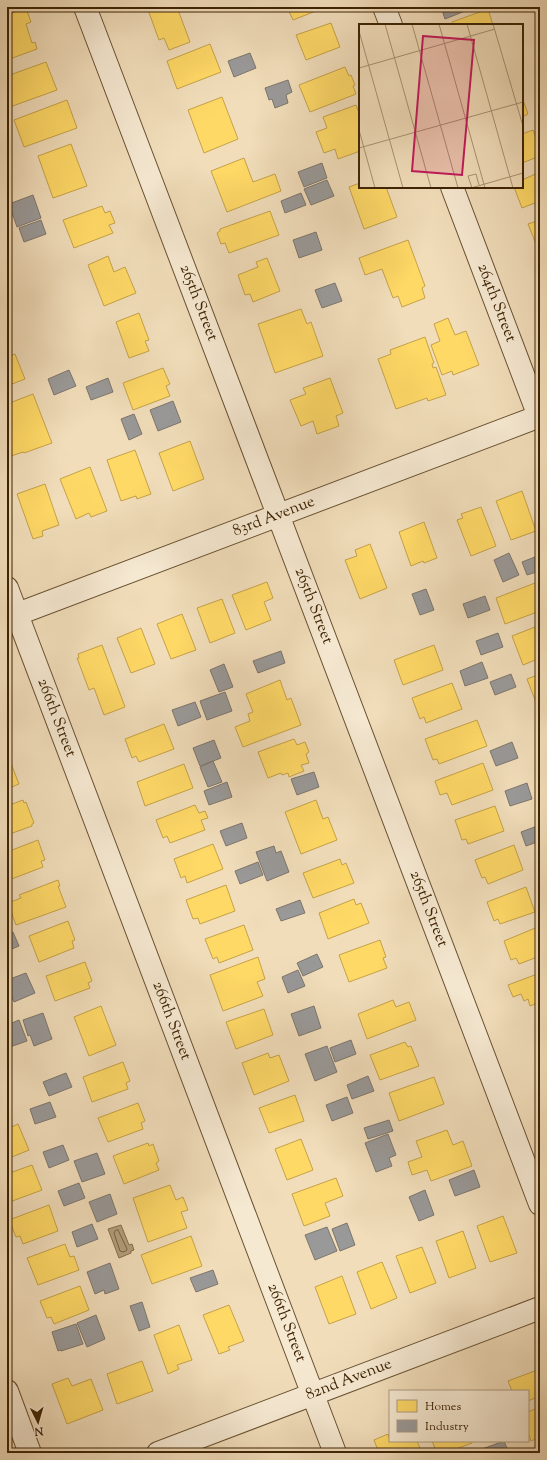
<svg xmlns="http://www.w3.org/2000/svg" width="547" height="1460" viewBox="0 0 547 1460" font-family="'Sorts Mill Goudy',serif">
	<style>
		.water { fill: #b49e7c; stroke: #846d4c }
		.homes { fill: #ffd966; stroke: #c5a248 }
		.industry { fill: #999; stroke: #7d766c }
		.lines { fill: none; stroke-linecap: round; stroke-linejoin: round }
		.shore { stroke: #786040; stroke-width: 1 }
		.street-casing { stroke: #6a5231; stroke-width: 24 }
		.street { stroke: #f6e9d2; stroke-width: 22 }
		.labels { text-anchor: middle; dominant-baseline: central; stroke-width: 4; stroke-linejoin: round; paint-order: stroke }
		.street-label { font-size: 16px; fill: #3d2303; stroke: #f6e9d2 }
		.inset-road { fill: none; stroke: #a99371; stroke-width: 1 }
		.view { fill: #c2185b; fill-opacity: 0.15; stroke: #c2185b; stroke-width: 2 }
		.inset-edge { fill: none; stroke: #3d2303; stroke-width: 2 }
	</style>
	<rect width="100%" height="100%" fill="#f1ddba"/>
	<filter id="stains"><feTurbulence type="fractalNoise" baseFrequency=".005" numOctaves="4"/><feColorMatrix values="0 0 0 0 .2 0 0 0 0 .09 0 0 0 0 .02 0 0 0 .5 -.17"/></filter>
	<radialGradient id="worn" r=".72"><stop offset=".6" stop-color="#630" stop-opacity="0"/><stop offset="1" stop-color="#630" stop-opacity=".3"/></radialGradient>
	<path class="water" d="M121,1225L129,1245L132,1244L134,1250L131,1251V1253L119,1258L108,1229Z"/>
	<path class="homes" d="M147,7H177L190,42L169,50L164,38L159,40Z
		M287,7H326L293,20Z
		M26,8L31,22L26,24L32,43L35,42L37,49L7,60V15Z
		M488,9L493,25H453L452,22Z
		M331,23L340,47L306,60L296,35Z
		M210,44L221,72L177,89L167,61Z
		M46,62L57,90L7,108V76Z
		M345,67L349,76L351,75L355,85L353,86L356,94L310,112L299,85Z
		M222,97L238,139L204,153L188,110Z
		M522,97L528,114L522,117Z
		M67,100L77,128L24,147L14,120Z
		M356,105L360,115V151L338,159L335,149L324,153L316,132L327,128L323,117Z
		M533,130L540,148V156L522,163V134Z
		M71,144L87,186L53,198L38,156Z
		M244,158L253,182L275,174L281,191L227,212L211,171Z
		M540,172V201L522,208L514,187H522V180Z
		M360,183V187H386L397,217L364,229L349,187Z
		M102,206L105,213L110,211L115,223L109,225L113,233L74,248L63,220Z
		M270,211L279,235L229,253L225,243L221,244L217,233L220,231V229Z
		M540,220V248L538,249L528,224Z
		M408,240L425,286L422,288L425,298L402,307L398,296L393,298L382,269L365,275L359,258Z
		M108,256L114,272L125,267L136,293L104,306L88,265Z
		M267,258L280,291L253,302L250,294L245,295L238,275L258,267L256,262Z
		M301,309L307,324L311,322L323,356L275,373L258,324Z
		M139,313L149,340L145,341L149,351L129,358L116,322Z
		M448,318L455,335L466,331L479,365L453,375L452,371L442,375L431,345L440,341L434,324Z
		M425,337L434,363L432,364L433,368L436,367L446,395L428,401L427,398L396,409L378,359L391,354L390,350Z
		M15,354L25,379L7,386V357Z
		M163,368L170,384L166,386L170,396L133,410L123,383Z
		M330,378L343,413L336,416L339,426L317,434L313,421L301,426L290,400L306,394L303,388Z
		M33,394L52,443L24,453L23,452L11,456L7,445V404Z
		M190,441L204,479L173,491L159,453Z
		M135,450L151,494L137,499L136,496L121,501L107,460Z
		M90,467L107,511L91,517L89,513L76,519L60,479Z
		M45,484L59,525L42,531L43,536L33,539L17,494Z
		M522,491L536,531L511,540L496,501Z
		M481,507L496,546L471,556L457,520L463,518L461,514Z
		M424,522L437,558L424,563L423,561L411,566L399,532Z
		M370,544L387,588L360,599L345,560L357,556L355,550Z
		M267,582L273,598L264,602L271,620L246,630L232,595Z
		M535,583L540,596V603L538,604L540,611L505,624L496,598Z
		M222,599L235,633L210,643L197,608Z
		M182,614L196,650L171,659L157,624Z
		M540,625V658L523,665L512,636Z
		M141,628L155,664L131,673L117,638Z
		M102,645L125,707L104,715L94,688L89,690L77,658H79L78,654Z
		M434,645L443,670L403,685L394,660Z
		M540,674V704L537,705L527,679Z
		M280,680L287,700L291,698L301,725L243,747L235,727L250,721L248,714L253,712L246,694Z
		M452,683L462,709L426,723L424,717L420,719L412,698Z
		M477,720L487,746L439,764L437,759L433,760L425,739Z
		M164,724L174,749L139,762L136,756L132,758L125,739Z
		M294,739L297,745L305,742L309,752L306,754L309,763L301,765L304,771L289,777L288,773L282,775L281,773L268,778L258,752Z
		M7,760L8,762L10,761L19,784L7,789Z
		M483,763L493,790L452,805L447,793L440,795L435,781Z
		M184,764L193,788L145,806L137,782Z
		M23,800L24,803L26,802L34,823L32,824V826L7,835V806Z
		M316,800L323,819L328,817L337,840L301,854L285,812Z
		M195,805L199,813L205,811L208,818L201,820L205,830L170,843L167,836L163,838L156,820Z
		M495,806L504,831L468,844L466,839L462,840L455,820Z
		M38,840L45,860L41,861L43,867L9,880L7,874V852Z
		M213,844L223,869L187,883L185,876L181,878L174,859Z
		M514,845L523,870L488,884L485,877L482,878L475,860Z
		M340,859L342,865L346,863L354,883L313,898L303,873Z
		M58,880L60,886H58L66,907L16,925L8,903L21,898L19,895Z
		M226,885L235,911L200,924L198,918L193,919L186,900Z
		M526,887L535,912L500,924L498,919L494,921L487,902Z
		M354,899L356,905L361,903L369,923L328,939L319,913Z
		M68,921L75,940L72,941L74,948L39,962L29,936Z
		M244,925L253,950L219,963L217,957L213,959L205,939Z
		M540,926V956L519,964L516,958L511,960L504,941Z
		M380,940L386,957L383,958L387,968L349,982L339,955Z
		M258,957L265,979L257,982L263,996L223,1011L210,975Z
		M85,962L92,981L88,983L90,988L55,1001L46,976Z
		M540,973V1002L530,1006L528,999L524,1001L521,994L513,997L508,985Z
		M393,1000L396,1007L409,1002L416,1020L367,1039L358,1014Z
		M101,1006L116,1045L89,1056L74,1017Z
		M264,1009L273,1035L236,1049L226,1022Z
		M405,1042L408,1047L411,1046L419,1066L380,1080L370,1055Z
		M268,1053L270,1058L279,1055L289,1081L254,1095L242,1063Z
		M123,1062L130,1081L126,1083L128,1089L92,1102L83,1077Z
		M434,1077L444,1104L399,1121L389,1093Z
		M295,1095L304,1121L269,1133L259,1108Z
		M138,1103L145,1121L141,1123L143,1129L108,1142L98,1118Z
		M18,1124L29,1150L7,1159V1129Z
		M447,1130L453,1145L463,1141L472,1166L431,1181L427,1170L412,1175L408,1162L422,1157L416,1141Z
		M301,1139L313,1170L287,1180L275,1149Z
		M148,1143L149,1146L153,1144L159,1161L156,1163L159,1170L124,1184L113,1156Z
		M32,1165L42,1190L7,1203V1174Z
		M336,1178L343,1196L325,1203L330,1216L304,1226L292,1194Z
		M170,1185L176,1200L183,1197L188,1210L181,1212L187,1228L148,1242L133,1198Z
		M49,1205L58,1231L23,1244L20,1236L16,1237L9,1220Z
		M503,1216L517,1253L490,1262L477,1226Z
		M463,1231L476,1268L449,1278L436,1241Z
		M191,1236L202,1266L152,1284L141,1255Z
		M65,1244L70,1257L74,1256L79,1270L38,1285L27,1258Z
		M422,1247L436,1283L410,1293L396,1256Z
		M382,1262L397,1298L371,1309L357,1272Z
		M342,1276L356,1314L329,1324L315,1287Z
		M80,1286L89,1310L54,1324L51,1317L47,1318L40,1301Z
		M229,1305L244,1341L228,1347L230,1350L219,1354L203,1315Z
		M179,1325L192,1360L177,1365L179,1369L168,1374L154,1335Z
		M142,1361L153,1391L117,1404L107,1374Z
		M540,1369V1396L528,1401V1391H512L508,1381Z
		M68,1378L72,1386L91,1379L103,1410L67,1424L52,1384Z
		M540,1407V1437L531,1441L528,1432V1412Z
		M388,1434L390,1441H417L422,1453H379L374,1440Z
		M432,1441H472V1443L445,1453H437Z"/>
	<path class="industry" d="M441,7H469L470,9L445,19Z
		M250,53L256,68L234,77L228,61Z
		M288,80L292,92L286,95L288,103L275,108L272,99L269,100L265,88Z
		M322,163L327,178L304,187L298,172Z
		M327,180L334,196L311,205L304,189Z
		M301,193L306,205L285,213L281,201Z
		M33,195L41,218L17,227L9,204Z
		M41,220L46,234L24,242L19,228Z
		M316,232L322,250L299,258L293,240Z
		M335,283L342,301L322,308L315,290Z
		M69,370L76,386L54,395L48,379Z
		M108,378L113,392L91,400L86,387Z
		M173,401L181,422L158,431L150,410Z
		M134,414L142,434L129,440L121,419Z
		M509,553L519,575L503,582L494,560Z
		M540,555V571L527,575L522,562Z
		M426,589L434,610L420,615L412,594Z
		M485,596L490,610L468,618L463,604Z
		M498,633L503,647L481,655L476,641Z
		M281,651L285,663L258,673L253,661Z
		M482,662L488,678L465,686L460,671Z
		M224,664L233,687L219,692L210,670Z
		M511,674L516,687L495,695L490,682Z
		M225,692L232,711L207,720L200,701Z
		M195,702L201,717L178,726L172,710Z
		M214,740L221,758L200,766L193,748Z
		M512,742L518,758L496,766L490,751Z
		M213,761L222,782L208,787L200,767Z
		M314,772L319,787L297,795L291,779Z
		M227,782L232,797L209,805L204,791Z
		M527,783L532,799L510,806L505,791Z
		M242,823L247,838L226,846L220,831Z
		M540,825V841L526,846L521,832Z
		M274,846L276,853L281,851L289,872L267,881L256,852Z
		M258,862L263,875L240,884L235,871Z
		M300,900L305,913L281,921L276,909Z
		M13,932L19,946L7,951V934Z
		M317,954L323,967L303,976L297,963Z
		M298,970L305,986L288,993L282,977Z
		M26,973L35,993L14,1002L7,985V980Z
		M314,1006L321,1028L299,1036L291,1014Z
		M43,1013L52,1039L34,1046L30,1035L28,1036L23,1020Z
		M19,1020L27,1041L7,1048V1025Z
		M351,1040L356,1054L335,1062L330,1048Z
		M327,1046L337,1072L315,1081L305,1054Z
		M66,1073L72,1087L49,1096L43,1082Z
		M368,1076L374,1091L352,1099L347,1085Z
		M347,1097L353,1113L332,1121L326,1105Z
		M50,1102L56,1117L35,1124L30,1109Z
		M389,1120L393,1131L368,1139L364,1128Z
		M388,1134L396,1155L389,1158L392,1166L376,1172L365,1143Z
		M63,1145L69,1160L49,1168L43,1152Z
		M97,1153L105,1174L82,1182L74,1161Z
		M474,1170L480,1187L455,1196L449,1180Z
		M79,1183L85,1198L64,1206L58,1191Z
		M425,1190L434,1215L419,1221L409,1197Z
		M110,1194L117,1214L97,1222L89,1202Z
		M347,1223L355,1245L340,1251L332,1229Z
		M92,1224L98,1239L77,1247L72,1232Z
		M327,1227L337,1251L315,1260L305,1235Z
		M110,1263L119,1289L105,1294L104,1290L95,1294L87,1272Z
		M213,1270L218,1284L196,1292L190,1278Z
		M142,1302L150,1327L139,1331L130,1306Z
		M96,1315L105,1339L87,1347L77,1323Z
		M76,1324L83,1344L61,1351L60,1350L58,1351L52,1332Z
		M504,1441L509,1453H484L482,1449Z"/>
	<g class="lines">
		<path class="shore" d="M118,1230L127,1249L126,1251L123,1252L120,1251L114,1233L115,1231Z"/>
		<defs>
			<path id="street" d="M85,7L540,1204
				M384,7L391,25
				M452,187L540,419
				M7,588L335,1453
				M7,618L540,416
				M7,1391L30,1453
				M158,1453L540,1308"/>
		</defs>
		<use href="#street" class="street-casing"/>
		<use href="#street" class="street"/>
	</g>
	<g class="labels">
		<g class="street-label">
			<text transform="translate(198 303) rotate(69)">265th Street</text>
			<text transform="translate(496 303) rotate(69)">264th Street</text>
			<text transform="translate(274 517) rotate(-21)">83rd Avenue</text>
			<text transform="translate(313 606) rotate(69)">265th Street</text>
			<text transform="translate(56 718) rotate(69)">266th Street</text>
			<text transform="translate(428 909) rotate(69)">265th Street</text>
			<text transform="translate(171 1021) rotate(69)">266th Street</text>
			<text transform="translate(286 1323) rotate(69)">266th Street</text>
			<text transform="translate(349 1380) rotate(-21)">82nd Avenue</text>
		</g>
	</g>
	<g transform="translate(359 24)">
		<rect width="164" height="164" fill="#f1ddba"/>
		<path class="inset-road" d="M26,0L72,164M53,0L99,164M80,0L126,164M108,0L154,164M134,0L164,102M0,7L44,164M0,44L136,5M0,106L16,164M0,124L164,78M112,164L164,149M113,164L109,152L117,150L120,161"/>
		<path class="view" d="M64,12L115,16L103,151L53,147Z"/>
		<rect width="164" height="164" class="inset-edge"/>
	</g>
	<rect width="547" height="1460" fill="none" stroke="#f1ddba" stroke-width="24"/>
	<rect x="8" y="8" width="531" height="1444" fill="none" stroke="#3d2303" stroke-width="2"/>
	<rect x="12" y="12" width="523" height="1436" fill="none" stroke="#3d2303"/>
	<rect x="389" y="1390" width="140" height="52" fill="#f6e9d2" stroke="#ac9a7f"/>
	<rect x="397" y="1400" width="20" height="12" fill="#ffd966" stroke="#ac9a7f"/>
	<text x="425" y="1410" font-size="12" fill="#3d2303">Homes</text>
	<rect x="397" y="1420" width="20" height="12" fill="#999999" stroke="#ac9a7f"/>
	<text x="425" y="1430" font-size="12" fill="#3d2303">Industry</text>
	<g transform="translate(38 1422) rotate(175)" stroke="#f6e9d2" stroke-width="3" paint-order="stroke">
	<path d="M0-3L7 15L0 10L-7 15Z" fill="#3d2303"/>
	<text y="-6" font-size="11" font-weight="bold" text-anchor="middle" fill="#3d2303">N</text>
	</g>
	<rect width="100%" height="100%" filter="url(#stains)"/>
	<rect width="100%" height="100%" fill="url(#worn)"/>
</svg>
